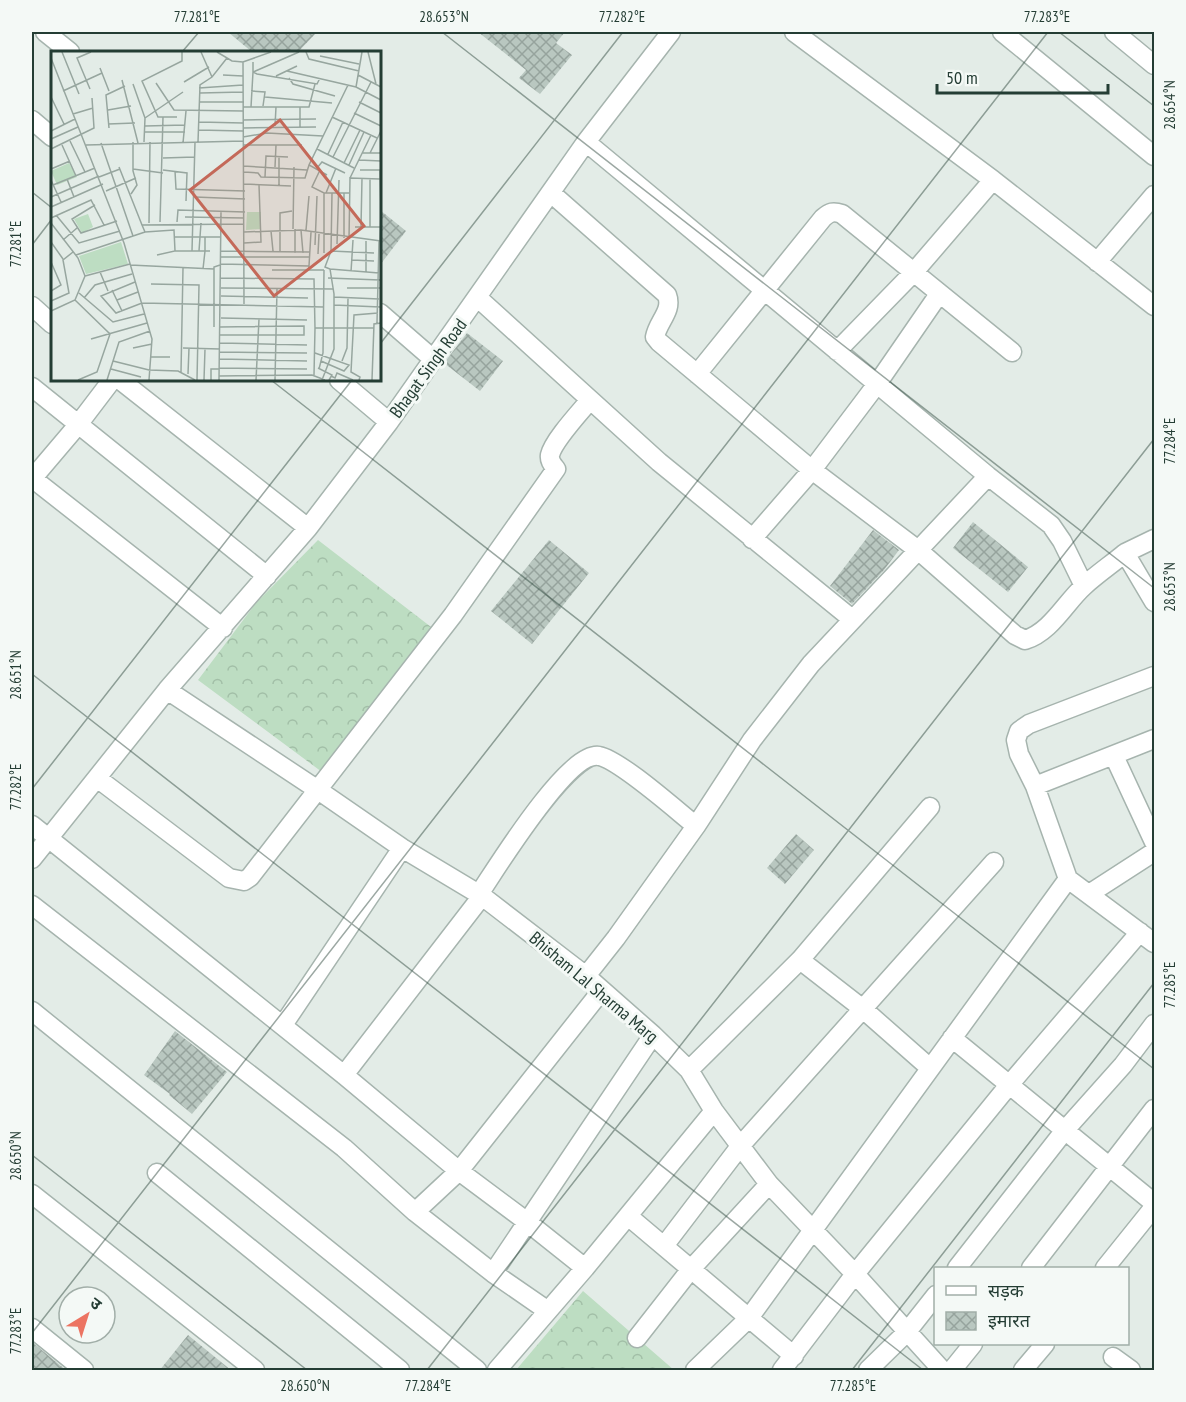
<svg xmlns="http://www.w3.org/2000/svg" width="1186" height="1402" viewBox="0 0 1186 1402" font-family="'PT Sans Narrow','Noto Sans Devanagari',sans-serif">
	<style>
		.forest { fill: url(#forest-crowns) }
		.building { fill: url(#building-cross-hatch) }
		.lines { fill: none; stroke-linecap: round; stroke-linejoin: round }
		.minor-casing { stroke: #a6b4ae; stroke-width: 21 }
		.minor { stroke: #fff; stroke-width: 18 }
		.ticks { fill: none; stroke: #243d34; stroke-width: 1.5; stroke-opacity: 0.45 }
		.labels { text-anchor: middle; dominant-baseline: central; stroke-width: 6; stroke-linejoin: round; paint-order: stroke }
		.street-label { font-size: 18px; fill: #243d34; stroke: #f4f9f6 }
		.inset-road { fill: none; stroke: #97a69f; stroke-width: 1.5 }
		.view { fill: #c46959; fill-opacity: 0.15; stroke: #c46959; stroke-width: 3 }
		.inset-edge { fill: none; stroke: #243d34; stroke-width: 3 }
		.neatline { fill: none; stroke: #243d34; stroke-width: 2 }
		.ticks-label { font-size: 15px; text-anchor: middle; fill: #243d34 }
	</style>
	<defs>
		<pattern id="forest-crowns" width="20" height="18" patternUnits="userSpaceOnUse" patternTransform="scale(1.5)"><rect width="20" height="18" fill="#bdddc2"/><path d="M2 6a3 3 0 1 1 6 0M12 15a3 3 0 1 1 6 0" fill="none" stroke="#a2bfa7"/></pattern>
		<pattern id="building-cross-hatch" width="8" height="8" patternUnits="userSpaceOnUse" patternTransform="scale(1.5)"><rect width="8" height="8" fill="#b9c7c0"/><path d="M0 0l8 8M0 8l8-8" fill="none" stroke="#96a39d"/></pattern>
	</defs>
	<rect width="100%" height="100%" fill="#e3ece7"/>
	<path class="forest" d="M318,540L435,630L322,772L198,680L256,603Z
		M583,1291L674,1370H516Z"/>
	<path class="building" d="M228,32H317L298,52H252Z
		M478,32H565L556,43L572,55L540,94L519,78L526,70Z
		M380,210L406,231L380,265Z
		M467,333L503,361L480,391L444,363Z
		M973,522L1028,567L1008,592L953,548Z
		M873,530L899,550L884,570L852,604L830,586Z
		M549,540L589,573L532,644L491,611Z
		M796,834L814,850L785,884L767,868Z
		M175,1031L227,1072L192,1114L169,1095L170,1094L144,1075Z
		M188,1335L232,1371H159Z
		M32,1342L67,1371H32Z"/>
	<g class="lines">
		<defs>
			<path id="minor" d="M45,32L70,52
				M794,32L993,180L1154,306
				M1002,32L1154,156
				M1114,32L1154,65
				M32,120L52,137
				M586,142L988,476L1051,525L1062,541L1084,586
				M551,193L667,295C673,311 658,321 655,337L659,342L812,470L918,550L1015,635L1025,640C1051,632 1065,603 1084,586C1097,574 1112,564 1125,553
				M1097,262L1154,195
				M478,298L659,462L852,619
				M32,306L52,324
				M380,313L433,359
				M837,351L914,272L993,180
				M697,374L823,218C830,212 833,211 842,214L1012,352
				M120,380L308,528
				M339,380L389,422
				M32,387L267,576
				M32,478L223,628
				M32,479L77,426L112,380
				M752,539L812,470L877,384L939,294
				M1154,539L1125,553L1154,602
				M1154,676L1029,724L1019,731L1016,740L1019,754L1035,786L1068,879L1154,943
				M167,690L318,790L402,848L482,896L586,976L653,1035L689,1070L714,1111L769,1184L855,1274L942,1370
				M1114,756L1154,842
				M97,778L229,878L244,881L250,877L453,615L556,469C553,465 549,461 550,455C553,441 580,412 590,400
				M1035,786L1154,739
				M32,825L344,1075L459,1171L526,1221L585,1268
				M32,859L167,690L308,528L389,422L586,142L671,32
				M1089,894L1154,852
				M32,905L344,1148L415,1212L493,1273L548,1311
				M800,960L863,1009L930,1068
				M586,976L616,938L696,826L752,740L811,664L988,476
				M32,1011L477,1370
				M283,1025L402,848
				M952,1038L1154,1203
				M689,1070L800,960L930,807
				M344,1075L482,896L483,888C499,864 569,751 599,756C620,760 676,810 696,826
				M157,1173L400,1370
				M32,1194L255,1370
				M415,1212L459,1171L602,990
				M628,1216L794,1356
				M664,1246L741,1145L994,862
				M957,1268L1065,1130L1123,1065L1154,1024
				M1031,1268L1154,1109
				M1105,1268L1154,1207
				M493,1273L653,1035
				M32,1328L84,1370
				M637,1338L691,1269L769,1184
				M1113,1357L1131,1370
				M497,1370L585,1268L714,1111
				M695,1370L749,1318L1068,879
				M782,1370L855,1274L1009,1085L1140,932
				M868,1370L906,1333L936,1295
				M952,1370L973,1344
				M1023,1370L1045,1344"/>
		</defs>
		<use href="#minor" class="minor-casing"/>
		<use href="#minor" class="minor"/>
	</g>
	<path class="ticks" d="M442,32L1154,588M1059,32L1154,106M182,52L199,32M32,192L52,208M32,245L52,219M380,344L623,32M271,380L1154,1069M32,674L923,1370M32,789L352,380M32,1155L307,1370M32,1333L1048,32M427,1370L1154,439M852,1370L1154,983"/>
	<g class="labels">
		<g class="street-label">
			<text transform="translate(428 368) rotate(-54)">Bhagat Singh Road</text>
			<text transform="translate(594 987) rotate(40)">Bhisham Lal Sharma Marg</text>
		</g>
	</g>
	<g transform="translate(51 51)">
		<rect width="330" height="330" fill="#e3ece7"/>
		<path d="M18,112L26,126L6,134L0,120ZM196,161H210V178L195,179ZM37,163L42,176L31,182L23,168ZM70,191L77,213L35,223L28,205Z" fill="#bdddc2"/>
		<path class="inset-road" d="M11,1L28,43M150,1L161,26M166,1L181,10L192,11L220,1M255,1L258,8L308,20M317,1L325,33M269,5L308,13M0,7L73,192L101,288L98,329M192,11L193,253M202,11V21L206,23L266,33L269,27M49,17L58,40M236,20L305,36L330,49M172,24L192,25M307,24L330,36M225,25L246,15M238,27L242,33L284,45M71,29L87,92M133,31L158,16M105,32L123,59L192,60M82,33L94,67L93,91M305,36L311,1M148,37L192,34M39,38L26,7L40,1M12,40L51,22M200,40L214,41L212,55M149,42L192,41M0,46L13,73M214,46L281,52M148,51H193M308,51L330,62M192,56H258L264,33M200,56L202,21L248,1M57,59L80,55M303,62L330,75M22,63L42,57M126,66H107L91,30L131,10V1M281,66L326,87M94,67L132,41M192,69L265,68M148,71L192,72M57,73L84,72M94,75L134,74M224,75L225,56M249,76V56M58,77L55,44L74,35M192,77L265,76M147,79L192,80M0,80L24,68M94,81H134M192,86L216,82L272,85M0,88L27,76M19,90L34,121M147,91L149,34L161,26L176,7M50,92L82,185M132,92L135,60M11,94L25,125M35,94L192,90M192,94H251M0,98L43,77L41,47M266,98L303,117M311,102H330M319,102L330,80M277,103L292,71M228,106V135M282,106L320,31M112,107L144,106M308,109L330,110M293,112L309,79M298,114L313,81M192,115L256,119M68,116L91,174M224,116L225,94M266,117L271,111L294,122M0,118L19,110M82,118L112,122M112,119L136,122L135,150M269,119L261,136L273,142H299M309,119H330M329,119L330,161M124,120L125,138L194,140M193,121L207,122L210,126L254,127L258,114M276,124L258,114L297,34M48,126L69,118M214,126L215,105L237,106M299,127L320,84M16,128L23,146M0,129L10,151M193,133L240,135M2,134L44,117M55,140L85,127M273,142V202M275,142L285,117M293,142V187M80,143L86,134L82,120V91M0,146L48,125M144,146L194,148M44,154L21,168L30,182L66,170M0,156L52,133M5,164L28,192L69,180M134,166L193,167M0,167L40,149L53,174M109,171L112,66M126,171L127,159L194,161M0,172L27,207L34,225M98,172L99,91M304,176H329M310,176L311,127M319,176V128M242,178L243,116M250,179L252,202M255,179L258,145M220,180L222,200M94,181L123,179L124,200L106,204M193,181L250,179L330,190M124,186H169M298,188L299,127L329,128M12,189L26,177M315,190V221M329,190L330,161M0,191L12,208M193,192L210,191L208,134M286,193L288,129M264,194L266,145M124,200H141L144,91M141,200H148L150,172M148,200H154V186M169,200L259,201M229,200V162L241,160M280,200L323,202M244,202V178M267,203L268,183M25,204L94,181L91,174L193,173M169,206H259M301,209L323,210M0,211L10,234L0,240M169,213L258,215V219H273M79,214L163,218M258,215L260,181M152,218L154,200H159M279,218L328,222M221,219H258M49,221L57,240M300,221L302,189M34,225L79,213M169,227L263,228L264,277H323M277,227L329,229M84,231L50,245L65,262L91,252L273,256M100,233L148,234L146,329M170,237L282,238M296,237H329M61,239L71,260M28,242L62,271L93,263M170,245L257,247M283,246L328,248M33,247L44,234L81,223M24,249L59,283L46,321L27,329M66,249L87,241M0,250L18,242L12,209L22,201M283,254L329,256M0,260L24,249L34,225M170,267L256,269M326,272L328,190M163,276V216L169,214M169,284H253V275L169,276M40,288L96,272M169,292L256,294M82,297L101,293M132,297L169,298M169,301L256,302M264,302L298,314L293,320L270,310M100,306H119M168,308L256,310M62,310L98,319L127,320L144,329M291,310L296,297L297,247M168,317L256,318M267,317L281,324L278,329M60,318L90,326M268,318L272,302L273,219M130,321L132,217M137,323L138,297M263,324L264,277M168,325L261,324L274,329M280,325L284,327L286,322L302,329M56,329L68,291L99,280M153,329L154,298M160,329V318H168M168,329L170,161M205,329L208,268M224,329L226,238M271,329L283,298V243L279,218L274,216L280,200L281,142M308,329L309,326L300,321L303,264L327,262M321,329L323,273L330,272"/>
		<path class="view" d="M229,69L313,175L223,245L139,139Z"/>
		<rect width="330" height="330" class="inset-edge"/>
	</g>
	<rect width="1186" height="1402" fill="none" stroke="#f4f9f6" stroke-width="66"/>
	<rect x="934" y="1267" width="195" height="78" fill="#f4f9f6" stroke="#a1aea8" stroke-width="1.5"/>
	<rect x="946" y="1286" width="30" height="9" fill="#ffffff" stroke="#a1aea8" stroke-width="1.5"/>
	<text x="988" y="1297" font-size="18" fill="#243d34">सड़क</text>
	<rect x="946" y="1312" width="30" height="18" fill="url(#building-cross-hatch)" stroke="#a1aea8" stroke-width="1.5"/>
	<text x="988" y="1327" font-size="18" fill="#243d34">इमारत</text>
	<g transform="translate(87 1315) rotate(38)"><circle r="28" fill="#f4f9f6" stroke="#a1aea8" stroke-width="1.5"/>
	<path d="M0-4.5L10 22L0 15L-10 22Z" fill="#ec7462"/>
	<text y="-9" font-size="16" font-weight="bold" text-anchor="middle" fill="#243d34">उ</text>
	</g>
	<path d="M937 84v9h171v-9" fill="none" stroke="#243d34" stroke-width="3"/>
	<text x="946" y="84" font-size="18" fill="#243d34" stroke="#f4f9f6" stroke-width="4.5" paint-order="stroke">50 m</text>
	<rect x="33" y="33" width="1120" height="1336" class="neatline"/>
	<g class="ticks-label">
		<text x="197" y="22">77.281°E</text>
		<text x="444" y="22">28.653°N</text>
		<text x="622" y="22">77.282°E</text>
		<text x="1047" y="22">77.283°E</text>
		<text transform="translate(1170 105) rotate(-90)" y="5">28.654°N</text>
		<text transform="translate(16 244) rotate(-90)" y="5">77.281°E</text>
		<text transform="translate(1170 441) rotate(-90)" y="5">77.284°E</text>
		<text transform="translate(1170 587) rotate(-90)" y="5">28.653°N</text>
		<text transform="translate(16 675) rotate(-90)" y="5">28.651°N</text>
		<text transform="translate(16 787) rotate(-90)" y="5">77.282°E</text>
		<text transform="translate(1170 985) rotate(-90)" y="5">77.285°E</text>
		<text transform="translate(16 1156) rotate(-90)" y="5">28.650°N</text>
		<text transform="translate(16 1331) rotate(-90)" y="5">77.283°E</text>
		<text x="305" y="1391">28.650°N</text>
		<text x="428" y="1391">77.284°E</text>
		<text x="853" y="1391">77.285°E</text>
	</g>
</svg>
